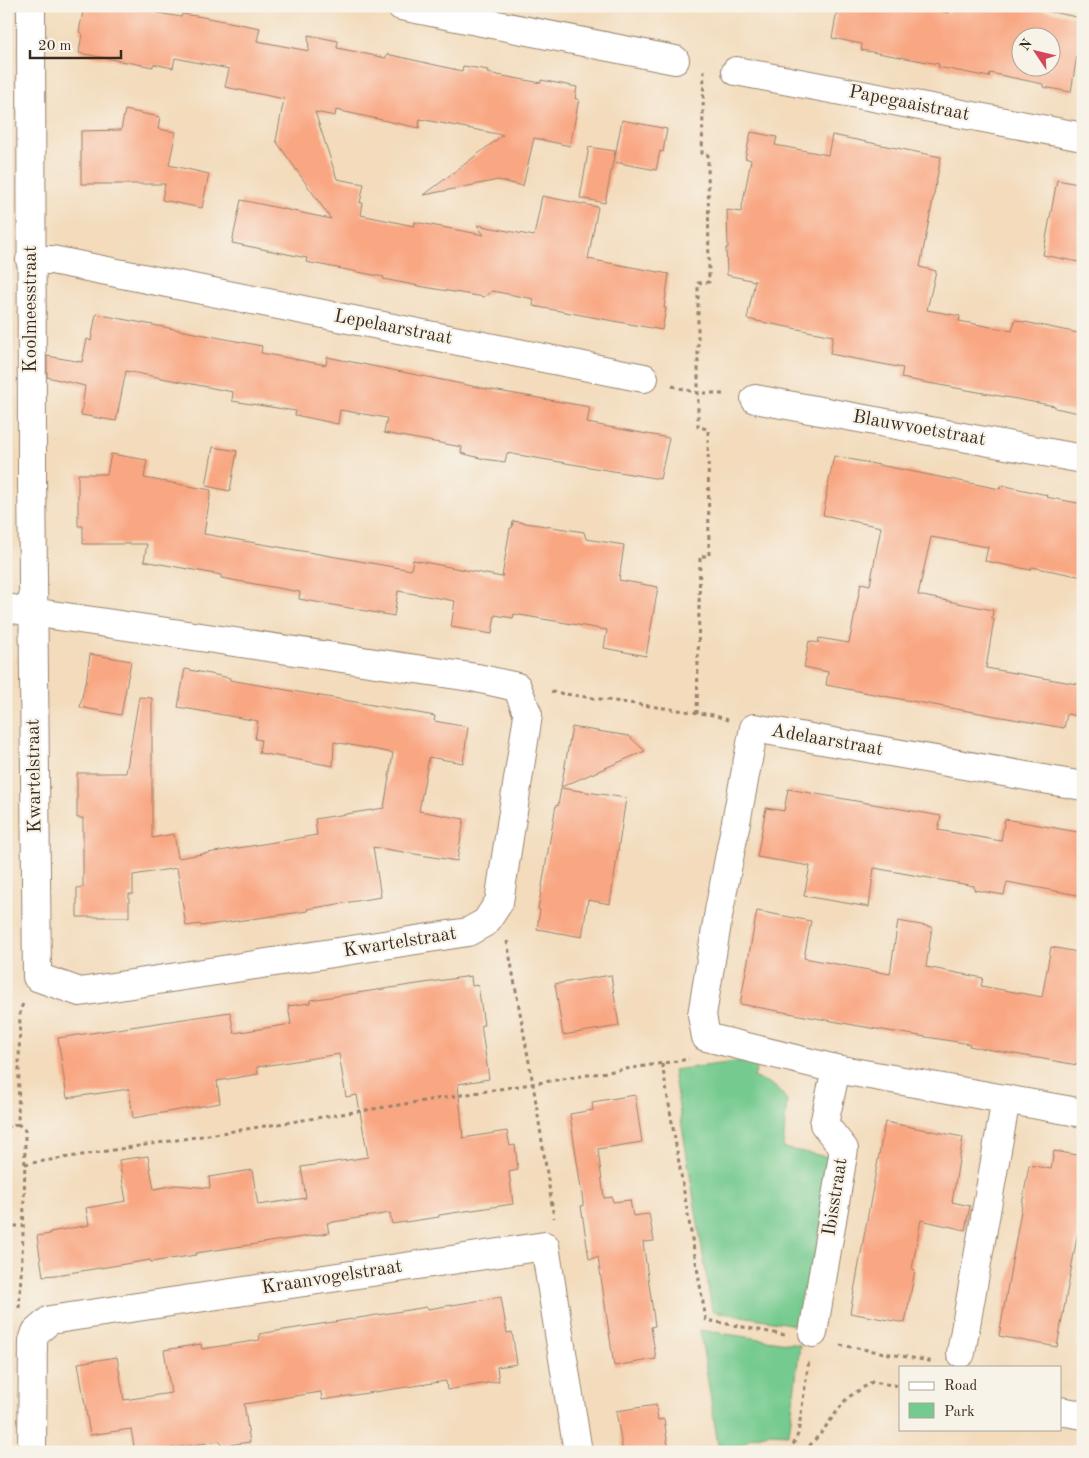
<svg xmlns="http://www.w3.org/2000/svg" width="1089" height="1458" viewBox="0 0 1089 1458" font-family="'Old Standard TT',serif">
	<style>
		.green { fill: #74ca8f; stroke: #587a56 }
		.building { fill: #f9a783; fill-rule: evenodd }
		.lines { fill: none; stroke-linecap: round; stroke-linejoin: round }
		.minor-casing { stroke: #97826d; stroke-width: 30 }
		.path { stroke: #97826d; stroke-width: 3; stroke-dasharray: 4 4; stroke-linecap: butt }
		.minor { stroke: #fff; stroke-width: 28 }
		.labels { text-anchor: middle; dominant-baseline: central; stroke-width: 4.5; stroke-linejoin: round; paint-order: stroke }
		.street-label { font-size: 19px; fill: #3b2a1e; stroke: #f7f3e8 }
	</style>
	<rect width="100%" height="100%" fill="#f7f3e8"/>
	<filter id="ink" filterUnits="userSpaceOnUse"><feTurbulence type="fractalNoise" baseFrequency=".02" numOctaves="2"/><feDisplacementMap in="SourceGraphic" scale="10" xChannelSelector="R" yChannelSelector="G"/><feConvolveMatrix kernelMatrix="1 2 1 2 8 2 1 2 1" color-interpolation-filters="sRGB"/></filter>
	<filter id="wash" filterUnits="userSpaceOnUse"><feTurbulence type="fractalNoise" baseFrequency=".0096" numOctaves="4" result="noise"/><feDisplacementMap in="SourceGraphic" scale="20" xChannelSelector="R" yChannelSelector="G"/><feGaussianBlur stdDeviation="1.12" result="paint"/><feColorMatrix in="noise" values="0 0 0 0 0 0 0 0 0 0 0 0 0 0 0 0 0 1.4 0 .05"/><feComposite in="paint" operator="in"/></filter>
	<g filter="url(#wash)">
		<rect width="100%" height="100%" fill="#f3dbbc"/>
		<path class="green" d="M759,1059L754,1078C768,1081 781,1088 787,1102L783,1148L833,1158L802,1326L712,1311L673,1070Z
			M700,1330L800,1345L789,1434L768,1433L750,1438L734,1452H719Z"/>
		<g id="blocks">
			<path class="building" d="M84,6H119L181,17L182,14L203,17L260,28L257,41L309,51L308,35L338,41L337,48L386,58L387,54L462,71L463,66L488,70L487,73L541,83V80L577,87L575,99H579L570,146L534,138L523,186L498,180L424,195L503,135L420,119L419,128L336,110L335,116L315,112L337,179L364,184L360,203H363L361,215L414,226L415,222L484,235L477,225L534,236L542,196L598,207L588,259L669,274L664,308H666L662,330L533,306L534,299L492,291L484,297L424,287L383,279L384,277L306,262L307,258L232,243L241,200L331,219L276,141L284,99L225,87L229,69L175,58L173,68L153,64V67L79,53L82,33L79,32Z
				M838,6H913L949,13L950,6H1024L1081,18L1079,24H1082L1071,92L1043,87V84L990,73L989,77L938,67L939,64L861,50L862,44L832,38ZM1022,38H1052V68H1022Z
				M125,110L160,117L158,129L176,132L169,165L209,174L202,208L162,200L165,184H81V131L121,130Z
				M622,120L667,129L663,152L660,151L656,170L614,162Z
				M751,132L777,137L775,145L828,155L832,135L941,157L920,267L936,271L927,310L960,316L959,321L1012,331L1015,320L1083,334V396L1079,413L1055,408V406L901,378L903,368L830,354L833,336L747,319L755,281L727,275L726,248H728L727,210L741,212L751,160L745,158Z
				M589,147L615,151L605,203L580,198Z
				M1057,180L1083,185V243L1079,262L1043,255Z
				M96,314L262,346L261,353L326,365L327,357L492,390L590,407L587,423L669,438L660,479L507,453L505,462L484,459L461,453L462,447L384,433L387,418L340,410L338,424L295,415L296,411L232,401L233,392L126,371L116,421L81,415L85,386L47,377V356L82,362L87,339L91,341Z
				M213,447L237,451L230,491L206,486Z
				M111,454L147,460L144,478L211,490L204,534L411,570L413,560L502,577L510,528H512L513,521L584,532L586,539L624,545L619,580L658,587L646,656L604,648L607,630L514,614L513,618L495,615L492,634L451,627L455,601L398,591L394,616L299,599L300,592L221,578V575L144,561L147,544H83V526H78V474H107Z
				M834,456L1000,489L1001,485L1047,495L1046,497L1083,504V577L1032,567L1031,570L985,561L988,547L931,537L918,595L993,610L992,619H994L986,668L1083,685V717L1067,714L1064,728L900,699L826,685L828,672L804,667L809,641L818,643L819,638L849,643L861,583L870,585L881,527L823,515L827,495H826Z
				M90,654L131,661L121,715L80,707L85,683H86Z
				M185,669L230,678V680L435,716L434,721L468,727L463,763L429,757L419,811L464,819L457,861L373,847L381,897L307,909L308,911L201,926L200,924L186,926L177,868L133,875V894H129V917H77V888L83,887V818H77V773H126L139,697L152,698V838L174,834L178,858L317,835L315,819L384,808L393,753L334,742L333,766L259,753L261,740L255,739L258,721L178,707Z
				M572,727L629,736L645,751L561,787Z
				M561,788L626,798L610,904L588,900L582,937L537,929L540,910L538,909L556,805L558,806Z
				M788,789L941,816L938,830L1001,841L1005,819L1083,833V896L1007,882L1004,895L974,890V886L874,868L869,907L804,896L810,866L757,857L766,808L784,811Z
				M757,911L811,921L804,958L890,974L898,921L932,927L926,967L983,978L981,986L1042,997L1051,947L1083,953V1066L969,1046L970,1044L870,1028L740,1004Z
				M611,975L619,1026L563,1035L555,984Z
				M471,976L472,986L478,985L484,1025H481L489,1079L458,1084L463,1138L507,1131L510,1146L515,1145L518,1170L509,1172L513,1204L439,1215V1217L392,1224L390,1213L327,1223L329,1233L196,1253V1255L151,1262L150,1260L56,1275L43,1276L37,1236L50,1234V1232L89,1225L86,1208L126,1201L119,1160L148,1156L154,1189L176,1185L210,1188L209,1177L252,1170L258,1205L306,1198L301,1167L368,1157L357,1095L346,1097L339,1054L257,1067L258,1074L217,1081L220,1103L133,1118L129,1089L67,1098L58,1038L230,1012L234,1033L291,1024L288,1006L310,1003V1000Z
				M635,1095L642,1142L598,1149L604,1198L612,1197L613,1202L630,1200L633,1216L649,1214L654,1241L643,1242L655,1326L651,1327L656,1359L614,1366L598,1257L589,1259L581,1206H583V1202L570,1114L593,1110L592,1102Z
				M885,1122L963,1137L952,1202L970,1206L965,1230L921,1220L912,1269L915,1270L905,1323L850,1313Z
				M1054,1151L1083,1156V1204L1057,1347L999,1336L1029,1165L1051,1169Z
				M501,1297L507,1333L512,1332L517,1364L497,1367L499,1381L447,1390L446,1381L322,1400L321,1392L244,1404L250,1442L221,1446L220,1441L166,1449L167,1452H135L131,1429L90,1435L78,1363L117,1357L124,1400L171,1393L164,1350L201,1344L202,1349L260,1340L259,1334L427,1307L428,1309Z
				M656,1405L658,1420L664,1419L669,1452H623L616,1411Z"/>
		</g>
	</g>
	<g filter="url(#ink)">
		<use href="#blocks" fill-opacity="0" stroke="#97826d" stroke-width="1"/>
		<g class="lines">
			<defs>
				<path id="minor" d="M401,6L675,60
					M736,71L1083,137
					M30,260H52L644,378
					M755,399L1083,459
					M6,608L32,612L477,678L517,687L528,715L499,902L486,922L468,932L80,992L37,977C33,653 30,330 31,6
					M1083,786L754,728L719,911L702,1015L706,1037L836,1069L1083,1113
					M813,1333L844,1149L824,1124L836,1069
					M961,1353L1006,1099
					M1060,1411L1083,1415
					M32,1452L33,1341L36,1332L50,1320L545,1246L578,1452"/>
			</defs>
			<use href="#minor" class="minor-casing"/>
			<path class="path" d="M672,386L698,393H715L727,395
				M551,692L713,715L728,720
				M697,714L700,556H709L708,429L698,427V283L709,282L708,155L702,154L704,69
				M507,941L533,1084L554,1218
				M662,1064L706,1320L785,1335
				M6,1128L18,1124
				M25,1164L689,1059
				M6,1226H24
				M19,1308C23,1249 25,1189 25,1130L18,1124L20,1010L24,1002
				M840,1345L935,1362
				M790,1452L798,1434L809,1360
				M804,1452L821,1433L847,1398L872,1382L900,1386"/>
			<use href="#minor" class="minor"/>
		</g>
	</g>
	<g class="labels">
		<g class="street-label">
			<text transform="translate(909 104) rotate(11)">Papegaaistraat</text>
			<text transform="translate(31 309) rotate(-90)">Koolmeesstraat</text>
			<text transform="translate(393 328) rotate(11)">Lepelaarstraat</text>
			<text transform="translate(919 429) rotate(10)">Blauwvoetstraat</text>
			<text transform="translate(827 741) rotate(10)">Adelaarstraat</text>
			<text transform="translate(35 776) rotate(-91)">Kwartelstraat</text>
			<text transform="translate(400 943) rotate(-9)">Kwartelstraat</text>
			<text transform="translate(836 1197) rotate(-81)">Ibisstraat</text>
			<text transform="translate(332 1278) rotate(-9)">Kraanvogelstraat</text>
		</g>
	</g>
	<rect width="1089" height="1458" fill="none" stroke="#f7f3e8" stroke-width="25"/>
	<rect x="899" y="1366" width="162" height="65" fill="#f7f3e8" stroke="#aca397"/>
	<rect x="909" y="1382" width="25" height="8" fill="#ffffff" stroke="#aca397"/>
	<text x="944" y="1390" font-size="15" fill="#3b2a1e">Road</text>
	<rect x="909" y="1403" width="25" height="15" fill="#74ca8f" stroke="#aca397"/>
	<text x="944" y="1416" font-size="15" fill="#3b2a1e">Park</text>
	<g transform="translate(1036 52) rotate(305)"><circle r="24" fill="#f7f3e8" stroke="#aca397"/>
	<path d="M0-4L9 19L0 12L-9 19Z" fill="#d1495b"/>
	<text y="-8" font-size="14" font-weight="bold" text-anchor="middle" fill="#3b2a1e">N</text>
	</g>
	<path d="M30 50v8h91v-8" fill="none" stroke="#3b2a1e" stroke-width="2.5"/>
	<text x="38" y="50" font-size="15" fill="#3b2a1e" stroke="#f7f3e8" stroke-width="4" paint-order="stroke">20 m</text>
</svg>
